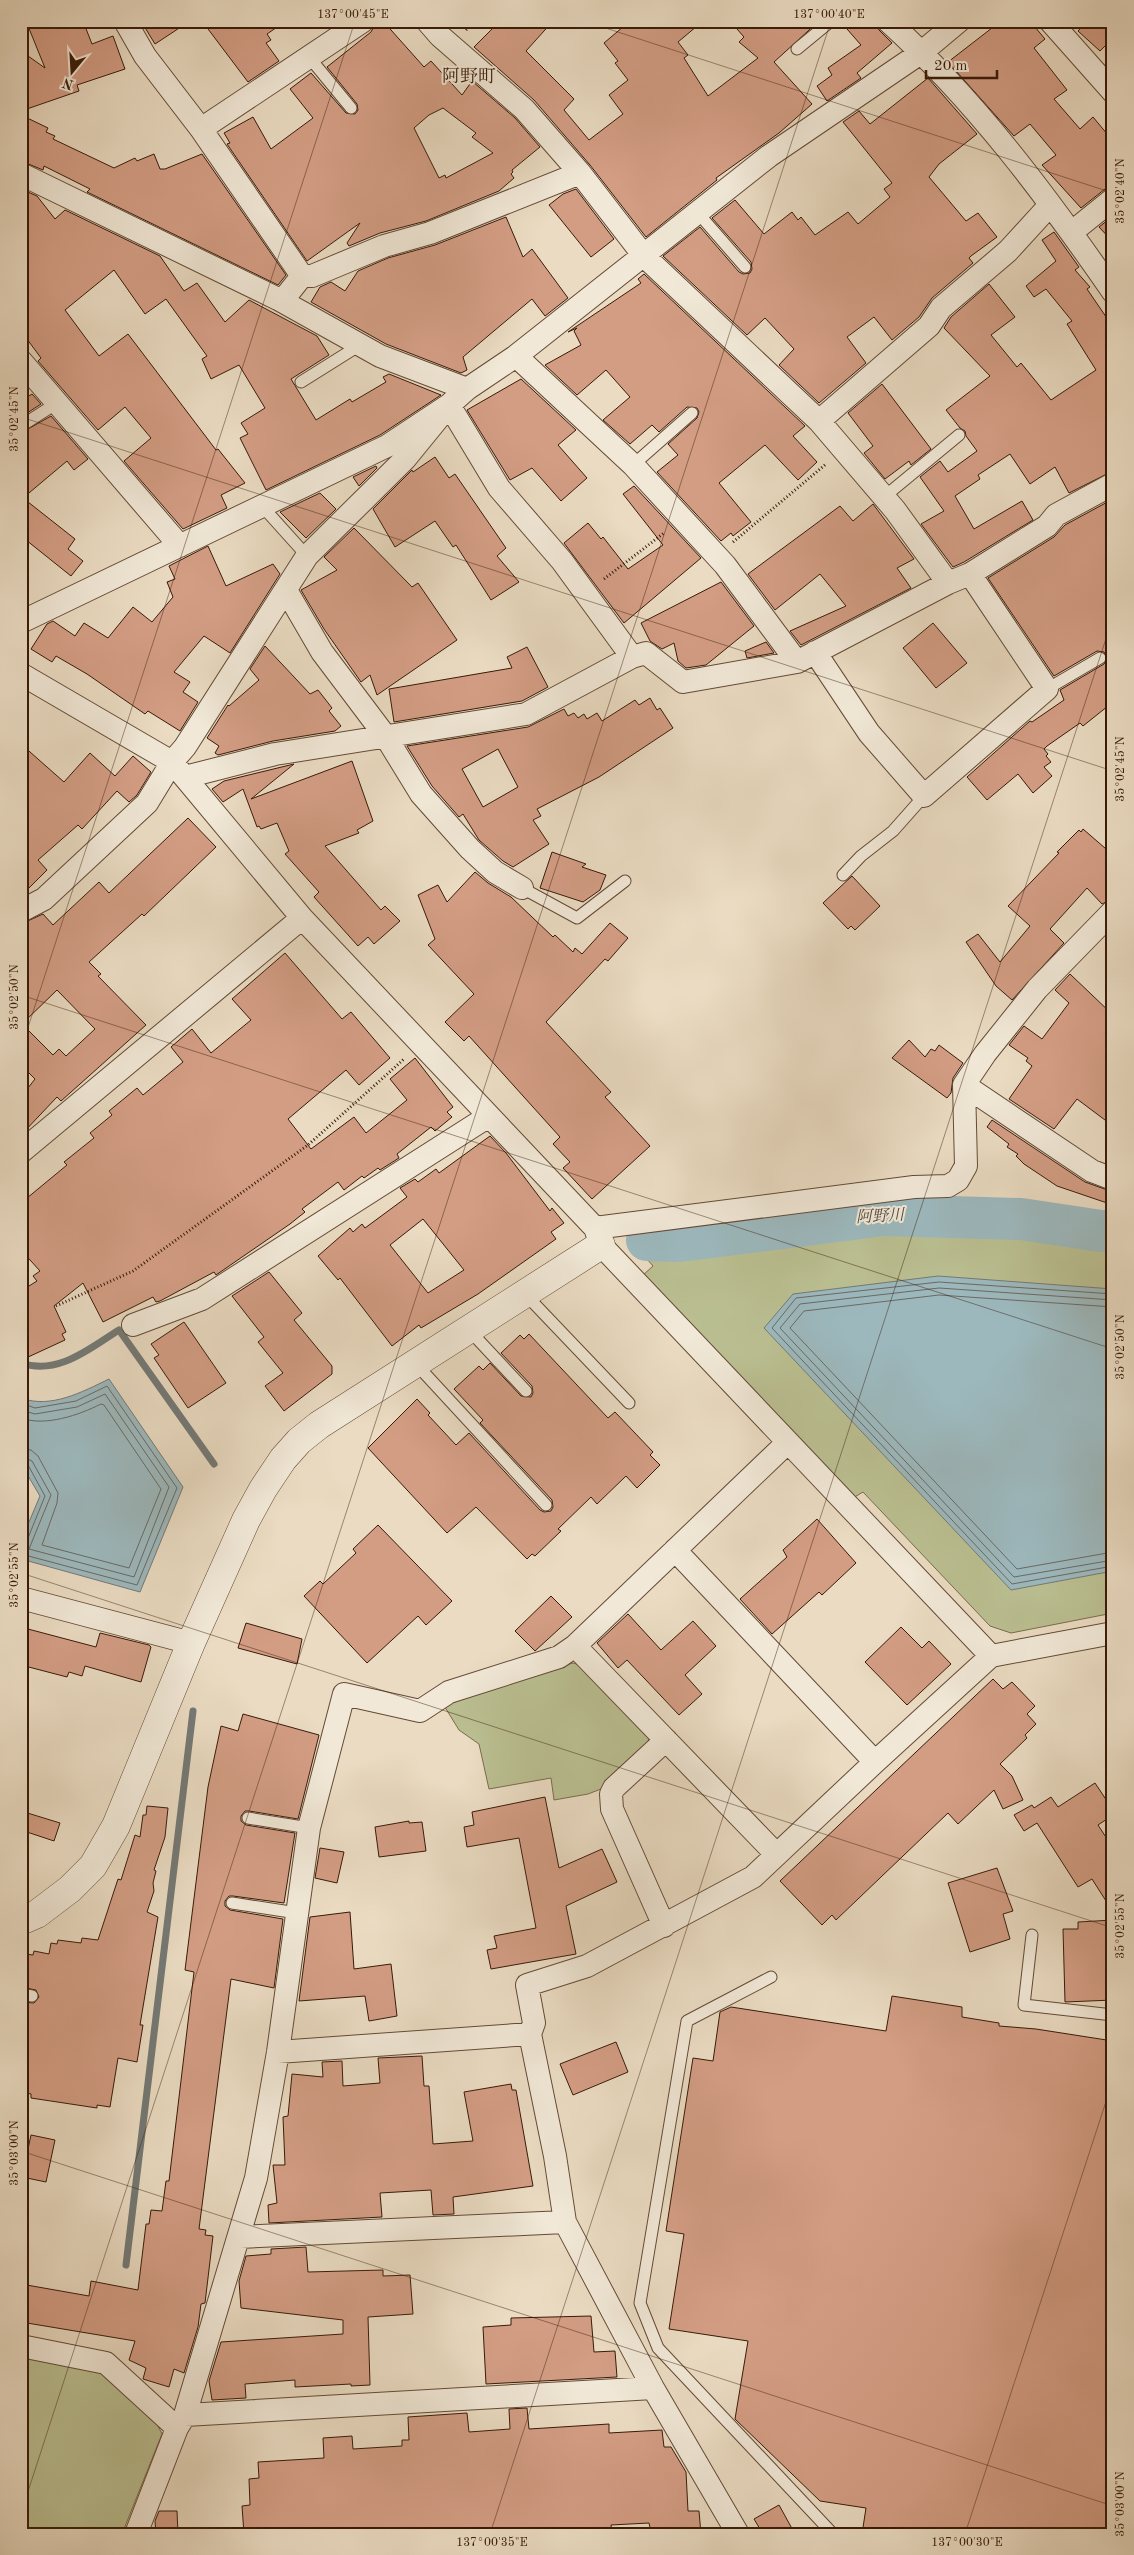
<svg xmlns="http://www.w3.org/2000/svg" width="1134" height="2555" viewBox="0 0 1134 2555" font-family="'Old Standard TT','Noto Serif JP',serif">
	<style>
		.green { fill: #babf91; stroke: #796c4c }
		.water { fill: #9cb8bd; stroke: #747975 }
		.lines { fill: none; stroke-linecap: round; stroke-linejoin: round }
		.shore { stroke: #6a6962; stroke-width: 1 }
		.stream { stroke: #747975; stroke-width: 7 }
		.river { stroke: #9cb8bd; stroke-width: 42 }
		.building { fill: #d39d84; stroke: #381a08; fill-rule: evenodd }
		.service-casing { stroke: #644a36; stroke-width: 13 }
		.minor-casing { stroke: #644a36; stroke-width: 24 }
		.tertiary-casing { stroke: #644a36; stroke-width: 29 }
		.path { stroke: #381a08; stroke-width: 3; stroke-dasharray: 1 2.5; stroke-linecap: butt }
		.service { stroke: #f1e8d7; stroke-width: 11 }
		.minor { stroke: #f1e8d7; stroke-width: 22 }
		.tertiary { stroke: #f1e8d7; stroke-width: 28 }
		.ticks { fill: none; stroke: #381a08; stroke-width: 1; stroke-opacity: 0.45 }
		.labels { text-anchor: middle; dominant-baseline: central; stroke-width: 4; stroke-linejoin: round; paint-order: stroke }
		.water-label { font-size: 16px; font-style: italic; fill: #56493e; stroke: #f1e8d7 }
		.quarter-label { font-size: 18px; fill: #381a08; stroke: #f1e8d7 }
		.neatline { fill: none; stroke: #381a08; stroke-width: 2 }
		.ticks-label { font-size: 12px; text-anchor: middle; fill: #381a08 }
	</style>
	<rect width="100%" height="100%" fill="#eadbc2"/>
	<filter id="stains"><feTurbulence type="fractalNoise" baseFrequency=".004" numOctaves="4"/><feColorMatrix values="0 0 0 0 .2 0 0 0 0 .09 0 0 0 0 .02 0 0 0 .5 -.17"/></filter>
	<radialGradient id="worn" r=".72"><stop offset=".6" stop-color="#630" stop-opacity="0"/><stop offset="1" stop-color="#630" stop-opacity=".3"/></radialGradient>
	<path class="green" d="M896,1224L1113,1240V1613L1011,1633L990,1626L863,1492L853,1498L642,1276L653,1266L646,1258Z
		M573,1663L587,1667L649,1732L648,1746L601,1789L588,1794L554,1800L551,1778L489,1789L479,1744L459,1730L443,1704L463,1694Z
		M21,2356L101,2371L157,2424L162,2434L122,2534H21Z"/>
	<path class="water" d="M938,1276L1113,1289V1571L1011,1590L764,1328L793,1294Z
		M109,1379L183,1487L140,1592L21,1559V1541L40,1496L21,1464V1398C51,1409 82,1392 109,1379Z"/>
	<g class="lines">
		<path class="shore" d="M1113,1294L939,1282L796,1298L772,1328L1012,1584L1113,1566
			M1113,1300L939,1288L800,1304L780,1328L1014,1577L1113,1560
			M1113,1307L939,1295L804,1311L790,1328L1017,1569L1113,1552
			M21,1403L35,1408L76,1401L107,1386L177,1488L137,1585L21,1554
			M21,1410L35,1414L77,1407L105,1394L169,1487L134,1577L29,1549L51,1495L32,1461L21,1456
			M21,1418C45,1427 79,1415 101,1404L104,1405L161,1489L129,1568L42,1545L57,1503L58,1493L38,1456L31,1450L21,1449
			M21,1463L28,1465L45,1496L28,1538L21,1541"/>
		<path class="stream" d="M21,1363C58,1376 90,1348 119,1330L214,1464
			M126,2265L193,1711"/>
		<path class="river" d="M647,1240L679,1241L884,1215L1021,1219L1101,1231H1113"/>
	</g>
	<path class="building" d="M26,21H83L92,44L113,36L125,69L77,85L79,91L21,111V51L45,68Z
		M158,21H190L155,44L144,26Z
		M202,21H286L267,34L271,40L266,43L279,61L248,82Z
		M377,21H383L424,67L431,61L462,95L472,81L515,118L540,147L512,170L513,172L511,174L514,178L499,191L426,221L380,233L349,246L347,243L360,223L307,261L227,144L230,143L224,133L253,117L271,149L313,118L290,89L311,73L346,113L355,114L358,110L357,104L327,67L371,32ZM443,108L476,133L472,137L493,153L446,178L445,175L439,178L414,128L429,115Z
		M500,21H553L526,51L574,99L564,110L589,140L623,114L609,95L628,80L615,63L618,61L604,43L630,21H703L678,42L688,55L684,58L708,96L758,58L739,42L744,37L730,21H819L774,62L812,104L779,133L716,178L717,180L646,237L590,165L534,100L474,47Z
		M840,21H875L879,30L892,43L857,73L861,78L827,101L817,86L832,75L828,68L861,45Z
		M1001,21H1030L1045,39L1034,48L1067,90L1054,99L1080,129L1093,117L1113,141V186L1105,189L1081,208L1042,165L1056,155L1030,124L1014,136L948,62Z
		M1088,21H1113V38L1100,51L1078,31Z
		M928,78L977,134L939,164L929,177L966,221L978,213L997,237L971,256L969,258L973,263L932,298L919,317L892,340L874,317L847,337L866,363L819,403L779,365L794,349L765,318L747,335L663,256L700,227L739,272L743,274L750,273L752,269L751,262L712,218L735,200L764,234L792,212L798,220L801,217L815,235L848,212L858,224L890,197L884,189L892,183L843,122L859,111L870,124Z
		M21,115L48,128L46,132L55,136L53,139L114,168L135,158L137,161L154,154L160,169H165L202,154L286,275L278,285L87,192L90,189L44,166L43,170L21,161Z
		M21,189L37,196L55,219L65,210L160,256L184,291L197,283L225,322L249,300L317,336L329,355L291,379L316,420L350,399L352,402L386,382L383,377L389,374L441,395L380,435L266,490L240,438L248,434L241,423L265,408L239,365L211,379L202,359L207,356L166,299L145,314L114,270L65,310L99,356L128,334L216,450L218,449L245,483L221,495L227,508L183,529L124,461L151,438L125,407L98,430L38,361L41,358L21,331Z
		M576,189L614,239L591,257L549,205L563,194Z
		M1113,216V242L1099,227Z
		M506,217L523,257L532,249L568,298L545,316L532,299L463,357L467,370L461,373L386,344L311,302L320,287L331,282L345,291L358,271L388,258L435,245Z
		M1054,232L1079,267L1075,270L1090,287L1087,289L1113,327V471L1069,493L1055,467L1030,484L1010,454L978,475L980,479L955,496L974,529L1022,501L1033,520L964,562L953,567L921,524L944,511L920,477L940,461L948,472L977,451L966,436L965,431L960,428L946,410L990,376L944,328L951,317L989,284L1015,317L991,335L1017,367L1021,363L1051,400L1096,370L1067,324L1072,321L1046,289L1034,297L1026,286L1056,261L1042,240Z
		M644,274L805,426L793,436L817,462L798,480L765,445L736,469L719,483L751,522L733,536L731,533L721,541L657,472L678,455L668,444L697,418L699,412L697,408L687,407L659,432L652,425L630,444L603,420L630,397L606,370L577,395L545,365L581,345L574,331L577,328L568,332L641,283L638,279Z
		M521,379L576,430L558,445L587,478L561,501L532,468L510,480L467,410Z
		M882,384L931,449L911,465L909,461L885,479L864,453L873,446L848,413Z
		M32,394L41,404L21,417V401Z
		M51,416L88,459L74,470L67,461L23,498L75,539L68,549L83,561L71,576L21,536V433Z
		M435,457L449,478L455,474L506,548L497,556L519,582L491,600L456,545L453,547L435,521L395,547L373,509L412,470L413,472Z
		M376,466L377,468L359,486L353,477Z
		M634,486L701,558L624,623L564,543L588,523L601,539L603,537L628,569L663,545L623,494Z
		M320,493L336,509L306,538L280,512Z
		M1113,499V702L1083,726L1080,723L1047,746L1044,749L1048,754L1046,756L1051,762L1044,767L1052,776L1033,793L1018,774L987,800L967,777L1030,721L1032,722L1064,700L1060,690L1104,664L1107,658L1104,652L1097,651L1054,676L988,578L1054,537L1065,525Z
		M873,504L914,559L897,568L911,588L801,645L790,631L846,606L820,574L775,610L748,574L840,506L853,521Z
		M354,528L412,587L418,583L457,640L377,695L370,675L361,682L324,629L301,590L337,570L324,557Z
		M208,546L226,586L273,564L280,574L230,653L204,636L174,672L190,682L183,692L198,702L180,731L148,711L145,714L87,674L56,656L52,662L31,649L47,624L53,621L75,636L84,623L108,638L133,607L152,622L173,597L167,582L175,579L169,566Z
		M721,582L754,626L706,665L686,668L678,661L674,643L662,649L650,641L641,623Z
		M933,623L967,663L936,688L903,648Z
		M766,642L774,653L747,658L745,651Z
		M265,646L310,694L318,690L332,708L329,711L341,726L335,731L273,741L218,755L215,753L219,746L207,738L228,705L229,706L259,680L250,669Z
		M527,647L548,687L522,701L394,722L389,689L512,668L507,657Z
		M650,698L657,710L660,708L673,728L599,777L537,809L541,816L533,820L549,844L513,867L503,861L479,840L463,814L459,817L432,786L407,746L528,727L564,709L568,716L574,713L578,718L584,714L587,719L597,713L602,721L635,700L639,705ZM498,749L518,787L483,807L462,769Z
		M21,744L64,782L90,753L115,776L133,756L151,772L137,795L129,802L117,791L82,829L78,825L38,860L47,870L21,896Z
		M352,761L373,821L357,830L359,833L325,846L381,910L385,906L400,921L374,944L368,937L358,946L314,897L319,892L285,854L289,851L277,823L261,829L259,826L257,827L243,789L223,802L212,789L224,781L294,764L251,799Z
		M188,818L216,847L144,916L142,914L89,962L101,974L98,976L146,1025L61,1101L57,1097L21,1135V1097L35,1079L21,1065V924L43,914L53,925L99,882L109,893ZM57,990L95,1029L66,1056L59,1049L53,1055L22,1024Z
		M1083,829L1113,855V898L1102,904L1087,888L1050,929L1064,943L1012,1000L996,986L966,942L978,934L1000,962L1030,926L1008,906L1059,853L1057,852L1079,830L1081,832Z
		M552,852L586,864L582,867L606,875L600,890L583,902L540,888Z
		M475,872L488,883L511,897L553,937L555,935L573,952L575,948L582,954L610,923L628,938L608,961L605,959L546,1022L611,1092L605,1097L650,1146L592,1199L563,1168L570,1162L553,1144L560,1137L469,1036L464,1041L445,1022L474,994L428,945L435,939L418,895L438,885L447,902Z
		M852,876L880,906L855,930L851,926L848,929L823,903Z
		M285,953L342,1019L351,1012L390,1058L359,1085L346,1070L288,1119L311,1149L354,1117L366,1133L407,1100L390,1079L415,1058L453,1107L447,1112L452,1117L435,1131L431,1127L397,1154L399,1158L380,1170L378,1168L364,1178L362,1176L344,1190L338,1182L302,1209L305,1212L290,1224L216,1275L214,1272L160,1301L156,1302L153,1297L103,1322L83,1283L54,1306L66,1332L62,1334L65,1340L26,1358L21,1347V1291L37,1281L33,1276L40,1271L21,1250V1203L67,1165L64,1162L94,1138L90,1133L112,1115L109,1111L137,1088L143,1095L183,1062L171,1047L192,1029L211,1053L251,1020L232,999Z
		M1070,974L1113,1015V1126L1077,1099L1054,1129L1009,1099L1032,1066L1026,1061L1028,1058L1009,1045L1024,1026L1042,1039L1069,1003L1055,990Z
		M909,1040L925,1057L931,1049L935,1051L939,1045L963,1063L953,1078L951,1093L947,1098L892,1058Z
		M992,1120L1085,1182L1113,1192V1205L1057,1186L1024,1164L1016,1156L1018,1154L1007,1147L1009,1144L987,1127Z
		M490,1136L506,1153L550,1211L552,1208L564,1223L551,1232L556,1239L478,1294L421,1328L419,1325L392,1346L340,1278L338,1280L318,1256L350,1228L353,1232L362,1224L365,1228L407,1197L400,1188L415,1179L418,1182L436,1169L439,1173ZM423,1219L464,1270L428,1293L390,1245Z
		M269,1272L302,1313L294,1320L332,1366V1374L284,1411L265,1386L283,1373L258,1342L264,1337L232,1296Z
		M184,1322L226,1383L188,1408L154,1358L159,1355L151,1344Z
		M529,1334L608,1418L615,1412L653,1452L650,1455L660,1465L637,1488L626,1476L597,1504L591,1497L558,1529L561,1531L535,1556L532,1554L527,1559L476,1507L447,1533L368,1448L417,1399L430,1413L428,1415L456,1445L469,1433L540,1510L544,1512L551,1511L553,1507L552,1500L480,1423L483,1420L454,1389L479,1366L483,1370L490,1363L521,1396L531,1397L533,1393L532,1386L501,1353L520,1335L524,1339Z
		M817,1519L856,1563L822,1595L819,1592L772,1634L740,1599L787,1557L783,1550Z
		M378,1525L452,1601L426,1625L418,1616L367,1663L304,1596L320,1581L323,1584L356,1553L353,1549Z
		M551,1596L572,1617L535,1651L515,1631Z
		M628,1614L661,1650L693,1621L716,1646L685,1675L702,1694L679,1715L627,1660L618,1668L597,1643Z
		M246,1623L302,1639L297,1664L238,1648Z
		M901,1627L922,1648L929,1641L951,1664L907,1705L865,1662Z
		M28,1629L96,1647L100,1633L149,1645L151,1647L141,1682L85,1666L82,1676L69,1672L67,1677L21,1665V1655Z
		M993,1679L1003,1689L1012,1682L1035,1706L1027,1714L1036,1724L1025,1735L1027,1738L1000,1764L1012,1776L1023,1800L1003,1809L994,1790L958,1824L948,1813L836,1920L832,1915L822,1925L780,1881Z
		M243,1714L319,1735L298,1819L249,1811H245L241,1816V1821L246,1825L295,1833L284,1903L233,1896H229L225,1901V1906L230,1910L283,1919L274,1988L231,1979L199,2229L206,2230L205,2235L213,2236L205,2303L201,2304L198,2327L184,2373L174,2369L169,2387L143,2379L146,2368L129,2360L135,2341L21,2322V2284L89,2296L91,2281L138,2290L146,2224H149L151,2210L162,2211L166,2181H169L194,1972L185,1970L208,1787L221,1726L238,1731Z
		M1095,1783L1113,1810V1815L1098,1825L1113,1848V1912L1092,1879L1078,1887L1037,1823L1024,1831L1014,1815L1032,1805L1034,1808L1051,1797L1058,1807Z
		M545,1797L559,1868L602,1849L617,1882L566,1906L576,1954L491,1969L487,1950L497,1948L494,1936L536,1928L519,1838L467,1847L464,1827L474,1825L472,1812Z
		M147,1806L168,1808L165,1837L154,1870L156,1871L153,1883L154,1891L147,1912L158,1917L140,2025H143L137,2062L118,2058L110,2107L97,2105V2108L31,2098V2094L21,2092L28,2045H21V2002L34,2003L39,1997L36,1990L21,1987V1959H24L25,1954L33,1955L34,1951L49,1954L51,1943L57,1944L58,1940L81,1943L82,1938L98,1940L118,1879L121,1880L135,1835L140,1837L143,1815H146Z
		M21,1811L60,1823L54,1841L21,1830Z
		M409,1821V1823L422,1822L426,1851L379,1857L375,1827Z
		M320,1848L344,1852L337,1883L315,1878Z
		M997,1868L1013,1911L1003,1914L1010,1939L970,1952L948,1883Z
		M350,1912L354,1969L391,1964L397,2016L369,2021L365,1996L299,2001L310,1917Z
		M1113,1920V2000L1065,2002L1063,1929H1078V1922Z
		M892,1996L962,2007V2017L999,2023V2026L1036,2029L1113,2041V2534H862L866,2508L820,2501L735,2419L748,2341L669,2329L684,2234L666,2231L693,2058L713,2061L720,2012L731,2007L886,2031Z
		M616,2042L628,2072L573,2095L560,2064Z
		M422,2056L424,2086H429L433,2144L473,2141L464,2092L511,2084L512,2090H516L533,2186L453,2197L454,2214L433,2215L431,2190L380,2193L382,2217L269,2223L268,2205L277,2203L273,2165H285L283,2117L288,2116L292,2074L323,2077L322,2062L342,2061L343,2086L380,2083L378,2058Z
		M31,2135L55,2140L46,2182L22,2177Z
		M306,2247L308,2272L383,2270V2276L410,2275L413,2314L368,2317L370,2385L351,2386V2384L295,2387V2380L245,2384L246,2398L212,2400L209,2381L221,2342L343,2334V2320L241,2308L239,2281L246,2256L271,2254V2249Z
		M591,2316L594,2352L615,2351L617,2377L486,2384L483,2327L511,2325V2318Z
		M527,2408L529,2429L609,2424V2433L662,2430L664,2447H671L686,2472L688,2511H699L701,2534L651,2532L649,2523L611,2525L612,2534H244L242,2506L250,2505L249,2479L259,2478L258,2462L324,2458L323,2438L352,2436L353,2449L402,2446V2440H409L408,2417L467,2413L469,2432L510,2429L509,2409Z
		M779,2505L795,2534H763L754,2519Z
		M159,2511H177L178,2534H156L155,2521Z"/>
	<g class="lines">
		<defs>
			<path id="service" d="M797,49L831,21
				M309,57L351,108
				M698,213L745,267
				M301,382L360,345
				M21,426L57,403
				M633,465L692,413
				M884,497L959,435
				M262,506L307,556
				M1047,689L1100,658
				M843,875L861,856L893,831L924,796
				M522,888L577,918L625,881
				M525,1294L629,1403
				M469,1330L526,1391
				M416,1364L546,1505
				M248,1818L309,1828
				M232,1903L297,1913
				M1032,1935L1024,2005L1113,2015
				M771,1977L687,2021L640,2303L658,2348L833,2534
				M21,1994L32,1996"/>
			<path id="minor" d="M125,21L145,56L201,129L302,276
				M427,21L440,36L524,109L580,173L644,256L819,421L895,510L948,583
				M888,21C975,100 1046,195 1113,292
				M1050,21L1113,92
				M201,129L363,21
				M21,174L278,299L380,356L467,389
				M1072,232L1113,199
				M282,301L302,276H312L384,246L430,233L580,173
				M516,356L633,465L725,565L797,662
				M21,361L180,546
				M819,421L929,326L941,308L1008,251L1050,205
				M286,590L322,652L386,737L421,794L470,849L495,872L522,888
				M21,622L387,446L449,405L467,389L516,356L769,156L922,52L959,21
				M815,652L869,733L924,796L1047,689L970,574
				M21,674L172,762L302,918L595,1228L601,1245L991,1656L1113,1633
				M185,777L275,754L526,714L632,657L646,653L683,682L797,662L948,583L970,574L1047,526L1056,515L1113,484
				M21,911L44,899L147,803L172,762L185,747L307,556L405,459L449,405L499,488L562,561L632,657
				M964,1085L1092,1171L1113,1179
				M21,1152L302,918
				M595,1228L914,1187L948,1186L958,1180L966,1166L964,1085L985,1054L1037,989L1113,911
				M133,1325L202,1299L489,1116
				M675,1550L875,1762
				M21,1598L191,1643
				M575,1646L776,1854
				M664,1926L612,1809L611,1794L614,1788L666,1740
				M530,2034L534,2023L527,1985L587,1966L753,1877L875,1762L991,1656
				M278,2052L530,2034L555,2156L565,2222L653,2388L738,2534
				M240,2237L565,2222
				M21,2346L106,2363L177,2428
				M185,2415L653,2388
				M136,2534L177,2428L185,2415L256,2178L278,2052L309,1828L344,1694L420,1711L449,1692L559,1657L575,1646L788,1442"/>
			<path id="tertiary" d="M21,1921L37,1914L70,1889L93,1866L116,1826L191,1643L246,1520L263,1489L283,1459L299,1441L319,1425L601,1245"/>
		</defs>
		<use href="#service" class="service-casing"/>
		<use href="#minor" class="minor-casing"/>
		<use href="#tertiary" class="tertiary-casing"/>
		<path class="path" d="M466,30L474,21
			M733,542L826,464
			M604,579L664,533
			M56,1306L133,1271L308,1145L404,1059"/>
		<use href="#service" class="service"/>
		<use href="#minor" class="minor"/>
		<use href="#tertiary" class="tertiary"/>
	</g>
	<path class="ticks" d="M584,21L1113,193M21,417L1113,771M21,995L1113,1349M21,1049L355,21M21,1573L1113,1928M21,2151L1113,2506M21,2513L831,21M490,2534L1113,617M965,2534L1113,2080"/>
	<g class="labels">
		<g class="water-label">
			<text transform="translate(880 1217) rotate(-3)">阿野川</text>
		</g>
		<g class="quarter-label">
			<text x="469" y="77">阿野町</text>
		</g>
	</g>
	<rect width="1134" height="2555" fill="none" stroke="#eadbc2" stroke-width="55"/>
	<g transform="translate(72 72) rotate(198)" stroke="#f1e8d7" stroke-width="4" paint-order="stroke">
	<path d="M0-4L9 19L0 12L-9 19Z" fill="#381a08"/>
	<text y="-8" font-size="14" font-weight="bold" text-anchor="middle" fill="#381a08">N</text>
	</g>
	<path d="M926 70v8h71v-8" fill="none" stroke="#381a08" stroke-width="2.5"/>
	<text x="934" y="70" font-size="15" fill="#381a08" stroke="#f1e8d7" stroke-width="4" paint-order="stroke">20 m</text>
	<rect x="28" y="28" width="1078" height="2500" class="neatline"/>
	<g class="ticks-label">
		<text x="353" y="18">137°00'45"E</text>
		<text x="829" y="18">137°00'40"E</text>
		<text transform="translate(1120 191) rotate(-90)" y="4">35°02'40"N</text>
		<text transform="translate(14 419) rotate(-90)" y="4">35°02'45"N</text>
		<text transform="translate(1120 769) rotate(-90)" y="4">35°02'45"N</text>
		<text transform="translate(14 997) rotate(-90)" y="4">35°02'50"N</text>
		<text transform="translate(1120 1347) rotate(-90)" y="4">35°02'50"N</text>
		<text transform="translate(14 1575) rotate(-90)" y="4">35°02'55"N</text>
		<text transform="translate(1120 1926) rotate(-90)" y="4">35°02'55"N</text>
		<text transform="translate(14 2153) rotate(-90)" y="4">35°03'00"N</text>
		<text transform="translate(1120 2504) rotate(-90)" y="4">35°03'00"N</text>
		<text x="492" y="2546">137°00'35"E</text>
		<text x="967" y="2546">137°00'30"E</text>
	</g>
	<rect width="100%" height="100%" filter="url(#stains)"/>
	<rect width="100%" height="100%" fill="url(#worn)"/>
</svg>
